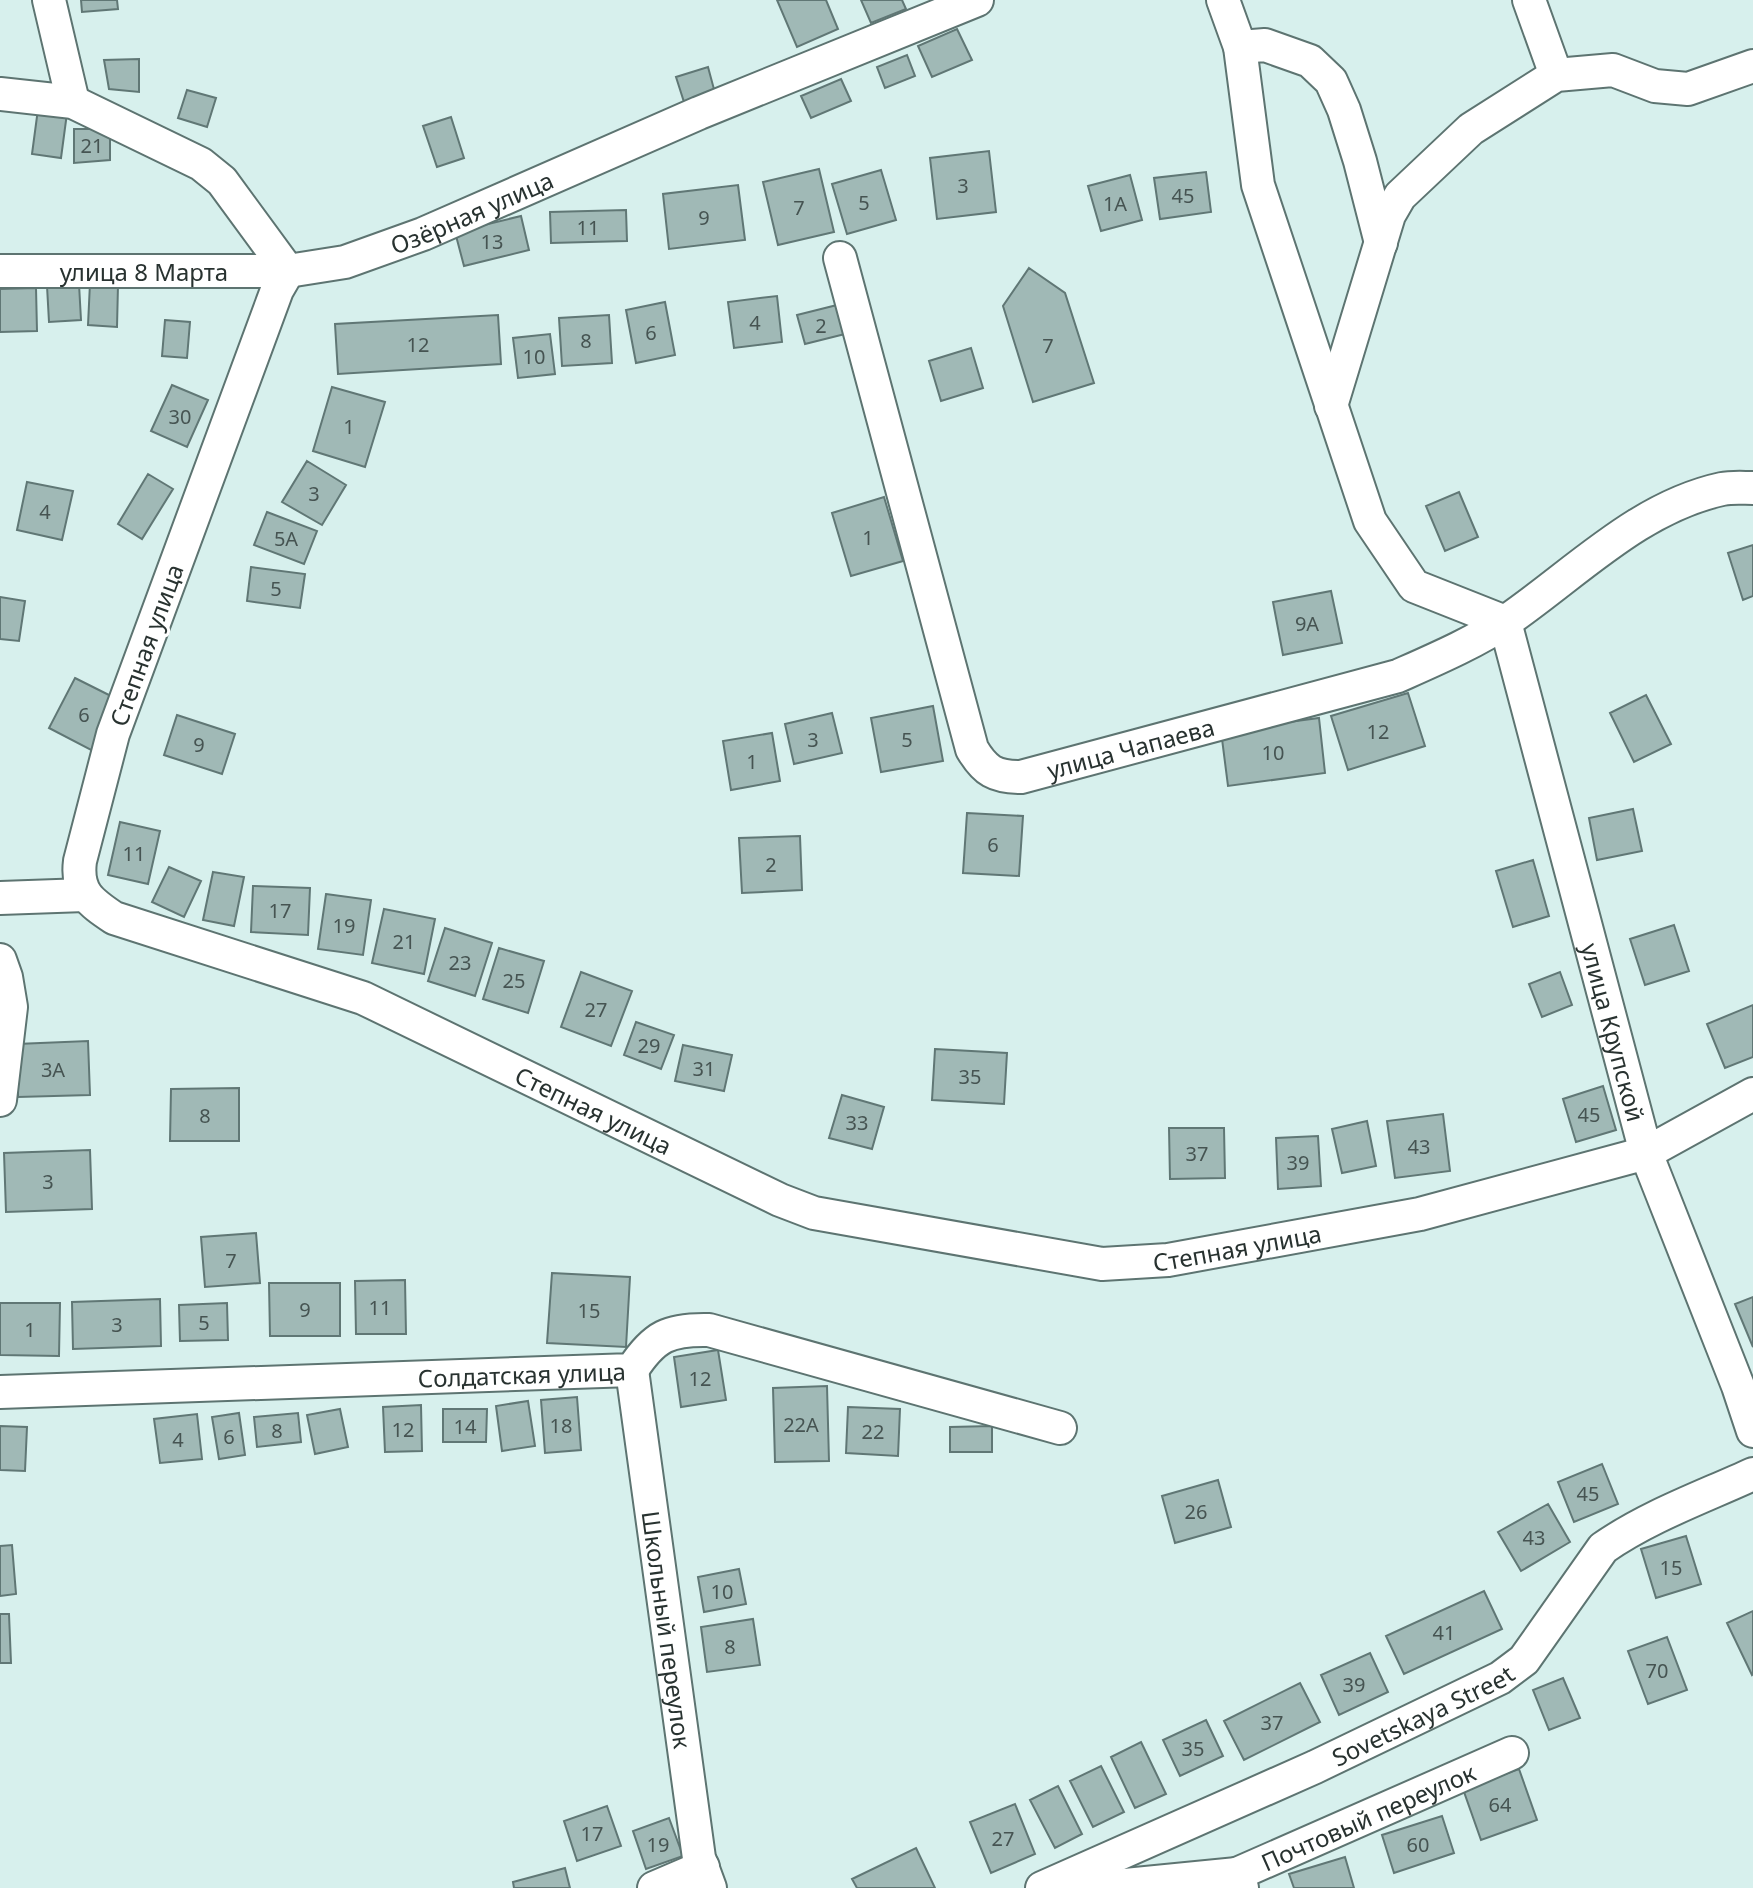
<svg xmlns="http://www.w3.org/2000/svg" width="1753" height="1888" viewBox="0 0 1753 1888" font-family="'Noto Sans',sans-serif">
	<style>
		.building { fill: #a0b9b6; stroke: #607775; stroke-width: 2 }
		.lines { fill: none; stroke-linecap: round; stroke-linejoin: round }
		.street-casing { stroke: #5d7471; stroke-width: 36 }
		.street { stroke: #fff; stroke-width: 32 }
		.labels { text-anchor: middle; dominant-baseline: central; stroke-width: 6; stroke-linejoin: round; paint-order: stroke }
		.number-label { font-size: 20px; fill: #465452 }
		.street-label { font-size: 24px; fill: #283230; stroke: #fff }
	</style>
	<rect width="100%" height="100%" fill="#d7f0ed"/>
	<path class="building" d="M81,0H117L118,9L82,12Z
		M777,0H826L838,29L797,47Z
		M861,0H902L906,9L871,23Z
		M957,29L972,60L932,77L918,46Z
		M907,55L915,76L885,88L877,67Z
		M139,59V92L109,89L104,60Z
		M708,67L715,93L684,102L676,77Z
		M841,79L851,101L811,118L801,96Z
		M187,90L216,98L207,127L178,118Z
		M38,109L67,113L61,158L32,154Z
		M451,117L464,158L437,167L423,126Z
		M74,129H110V160L74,163Z
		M989,151L996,212L937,219L930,158Z
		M819,169L834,232L778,245L763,182Z
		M881,170L896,220L847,234L832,184Z
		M1206,172L1211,212L1160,219L1154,178Z
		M1130,175L1142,220L1101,231L1088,186Z
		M738,185L745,240L669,249L663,194Z
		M626,210L627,241L551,243L550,212Z
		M521,216L529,250L464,266L455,232Z
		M1029,268L1065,293L1094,383L1033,402L1003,306Z
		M90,283L118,285L117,327L88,325Z
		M79,284L81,320L49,322L47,286Z
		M36,288L37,331L0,332V289Z
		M777,296L782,342L734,348L728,302Z
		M665,302L675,355L636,363L626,310Z
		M837,305L845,334L805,344L797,315Z
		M498,315L501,364L338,374L335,324Z
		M609,315L612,363L562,366L559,318Z
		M165,320L190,322L187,358L162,356Z
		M550,334L555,374L518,378L513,338Z
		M971,348L983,388L941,401L929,361Z
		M172,385L208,400L187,447L151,431Z
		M332,387L385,402L365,467L313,451Z
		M307,461L346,485L322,525L282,502Z
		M148,474L173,489L142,539L118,524Z
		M27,482L73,491L62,540L17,530Z
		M1459,492L1478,537L1445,551L1426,506Z
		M884,497L903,561L851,576L832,513Z
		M267,512L317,531L304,564L254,545Z
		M1753,545V596L1743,600L1728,553Z
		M251,567L305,574L300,608L247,601Z
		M1331,591L1342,643L1283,655L1273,602Z
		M0,597L25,601L19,641L0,639Z
		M75,678L119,700L93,751L49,728Z
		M1408,693L1425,746L1348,770L1331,716Z
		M1646,695L1671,744L1634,762L1610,713Z
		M933,706L943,761L881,772L871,718Z
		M832,713L842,753L794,764L785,724Z
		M177,715L235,734L222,774L164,755Z
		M1319,718L1325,773L1228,786L1221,731Z
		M772,733L780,781L731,790L723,741Z
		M1633,809L1642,851L1597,860L1589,818Z
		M967,813L1023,816L1019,876L963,873Z
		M120,822L160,831L148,884L108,875Z
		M800,836L802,890L742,893L739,838Z
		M1533,860L1549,916L1513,927L1496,871Z
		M169,867L201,881L184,917L152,902Z
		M213,872L244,877L234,926L203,920Z
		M253,886L310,888L308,935L251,932Z
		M326,894L371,900L363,955L318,949Z
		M384,909L435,919L424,974L372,963Z
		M1674,925L1689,971L1645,985L1630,939Z
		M445,928L492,943L475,996L428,981Z
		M499,948L544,961L528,1013L483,999Z
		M581,972L632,991L611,1046L561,1027Z
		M1560,972L1572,1005L1542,1017L1529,984Z
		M1753,1005V1057L1725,1068L1707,1024Z
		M636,1022L674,1035L661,1069L624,1055Z
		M88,1041L90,1095L18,1097L17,1044Z
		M683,1045L732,1055L724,1091L675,1081Z
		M935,1049L1007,1053L1004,1104L932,1100Z
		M1603,1086L1616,1130L1576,1142L1563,1099Z
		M239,1088V1141H170L171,1089Z
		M842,1095L884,1107L872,1149L829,1138Z
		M1443,1114L1450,1171L1395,1178L1387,1121Z
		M1367,1121L1376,1166L1342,1173L1332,1129Z
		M1169,1128H1224L1225,1178L1170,1179Z
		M1318,1136L1321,1186L1278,1189L1276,1138Z
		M90,1150L92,1209L6,1212L4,1153Z
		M256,1233L260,1283L205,1287L201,1237Z
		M552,1273L630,1277L626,1347L547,1343Z
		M405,1280L406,1334H356L355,1281Z
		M269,1283H340V1336H270Z
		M1753,1297V1347L1735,1304Z
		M160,1299L161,1346L73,1349L72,1302Z
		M0,1303H60L59,1356L0,1355Z
		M227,1303L228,1340L180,1341L179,1305Z
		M718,1350L726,1400L681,1407L674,1357Z
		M827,1386L829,1461L775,1462L773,1388Z
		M577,1397L581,1450L545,1453L541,1400Z
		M528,1401L535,1446L502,1451L496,1406Z
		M421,1405L422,1451L385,1452L383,1407Z
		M848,1407L900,1409L898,1456L846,1453Z
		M340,1409L348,1447L315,1454L307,1415Z
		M443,1409H487L486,1442H443Z
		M239,1413L245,1455L219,1459L212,1417Z
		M298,1413L301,1442L257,1447L254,1417Z
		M197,1414L202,1459L160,1463L154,1419Z
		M0,1426L27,1427L25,1471L0,1470Z
		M992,1426V1452H950V1427Z
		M1602,1464L1618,1504L1574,1522L1558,1482Z
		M1218,1480L1231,1527L1175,1543L1162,1496Z
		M1548,1504L1570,1542L1521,1571L1498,1532Z
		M1686,1536L1701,1584L1656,1598L1641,1549Z
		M12,1545L16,1594L0,1596V1546Z
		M739,1569L746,1604L704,1612L698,1577Z
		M1484,1591L1502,1629L1404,1674L1386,1636Z
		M1753,1611V1674L1752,1675L1727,1623Z
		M0,1614H9L11,1663H0Z
		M753,1619L760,1665L707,1672L701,1627Z
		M1667,1637L1687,1690L1648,1704L1628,1651Z
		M1370,1653L1388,1692L1339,1715L1321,1675Z
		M1563,1678L1580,1718L1549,1730L1533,1690Z
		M1300,1683L1320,1722L1244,1760L1224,1721Z
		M1206,1720L1223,1756L1180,1776L1163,1740Z
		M1141,1742L1166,1794L1135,1808L1111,1757Z
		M1101,1766L1124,1812L1093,1827L1070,1781Z
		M1519,1769L1537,1820L1481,1840L1463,1789Z
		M1058,1786L1082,1834L1055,1848L1030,1800Z
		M1015,1804L1035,1854L991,1873L970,1822Z
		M607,1806L621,1846L577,1861L564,1821Z
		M1442,1816L1454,1853L1394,1873L1382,1835Z
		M669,1818L683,1856L646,1869L633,1831Z
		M916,1848L935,1888H857L852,1879Z
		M1345,1857L1354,1888H1294L1289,1874Z
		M565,1868L570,1888H514L513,1882Z"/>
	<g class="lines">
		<defs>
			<g id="street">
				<path d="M49,0L73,102"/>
				<path id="s1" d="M1223,0L1240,47L1258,185L1370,521L1414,586L1505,622L1646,1153L1738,1386L1753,1431"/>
				<path d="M1529,0L1556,75"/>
				<path d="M1240,47L1265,45L1310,61L1331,81L1344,110L1360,161L1381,243"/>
				<path id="s2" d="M0,94L73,102L201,164L222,181L288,271L345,262L423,234L699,113L977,0"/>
				<path id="s3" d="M840,258L972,749C985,771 995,777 1021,777L1398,676C1434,660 1476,642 1508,620C1576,573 1639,507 1722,489C1732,487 1743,488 1753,488"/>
				<path id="s4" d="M0,271H288"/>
				<path id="s5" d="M288,271L277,290L113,734L80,861C76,892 90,902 114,918L363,998L780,1200L814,1213L1102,1264L1168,1260L1420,1214L1646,1153L1753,1094"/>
				<path d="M1331,406L1389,215L1400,196L1471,129L1556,75L1613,70L1655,86L1688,89L1753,66"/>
				<path d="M0,898L85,895"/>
				<path d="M0,960L6,977L11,1007L0,1100"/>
				<path id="s6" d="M632,1370L699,1858L710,1888"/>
				<path id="s7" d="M0,1392L632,1370C654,1336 669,1329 709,1330L1060,1428"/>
				<path d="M654,1888L703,1867"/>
				<path id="s8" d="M1042,1888L1315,1767L1500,1678L1524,1660L1603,1548C1649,1516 1703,1497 1753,1474"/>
				<path d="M1095,1888L1237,1874"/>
				<path id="s9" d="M1242,1888L1237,1874L1512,1753"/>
			</g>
		</defs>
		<use href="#street" class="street-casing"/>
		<use href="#street" class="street"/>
	</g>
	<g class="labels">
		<g class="number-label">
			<text x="92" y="145">21</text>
			<text x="963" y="185">3</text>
			<text x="1183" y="195">45</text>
			<text x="864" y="202">5</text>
			<text x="1115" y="203">1А</text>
			<text x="799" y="207">7</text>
			<text x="704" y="217">9</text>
			<text x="588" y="227">11</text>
			<text x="492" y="241">13</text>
			<text x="755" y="322">4</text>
			<text x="821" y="325">2</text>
			<text x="651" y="332">6</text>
			<text x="586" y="340">8</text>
			<text x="418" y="344">12</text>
			<text x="1048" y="345">7</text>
			<text x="534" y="356">10</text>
			<text x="180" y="416">30</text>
			<text x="349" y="426">1</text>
			<text x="314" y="493">3</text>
			<text x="45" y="511">4</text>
			<text x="868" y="537">1</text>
			<text x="286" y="538">5А</text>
			<text x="276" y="588">5</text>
			<text x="1307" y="623">9А</text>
			<text x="84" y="714">6</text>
			<text x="1378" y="731">12</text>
			<text x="813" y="739">3</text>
			<text x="907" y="739">5</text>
			<text x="199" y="744">9</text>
			<text x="1273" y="752">10</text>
			<text x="752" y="761">1</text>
			<text x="993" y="844">6</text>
			<text x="134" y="853">11</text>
			<text x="771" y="864">2</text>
			<text x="280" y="910">17</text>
			<text x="344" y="925">19</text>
			<text x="404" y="941">21</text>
			<text x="460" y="962">23</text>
			<text x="514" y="980">25</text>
			<text x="596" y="1009">27</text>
			<text x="649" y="1045">29</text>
			<text x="704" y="1068">31</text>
			<text x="53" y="1069">3А</text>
			<text x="970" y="1076">35</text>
			<text x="1589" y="1114">45</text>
			<text x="205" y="1115">8</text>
			<text x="857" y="1122">33</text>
			<text x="1419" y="1146">43</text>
			<text x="1197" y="1153">37</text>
			<text x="1298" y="1162">39</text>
			<text x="48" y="1181">3</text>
			<text x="231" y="1260">7</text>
			<text x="380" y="1307">11</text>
			<text x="305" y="1309">9</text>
			<text x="589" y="1310">15</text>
			<text x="204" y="1322">5</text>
			<text x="117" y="1324">3</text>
			<text x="30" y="1329">1</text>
			<text x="700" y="1378">12</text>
			<text x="801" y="1424">22А</text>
			<text x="561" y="1425">18</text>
			<text x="465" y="1426">14</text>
			<text x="403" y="1429">12</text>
			<text x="277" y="1430">8</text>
			<text x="873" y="1431">22</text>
			<text x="229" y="1436">6</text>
			<text x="178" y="1439">4</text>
			<text x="1588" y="1493">45</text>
			<text x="1196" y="1511">26</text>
			<text x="1534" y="1537">43</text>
			<text x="1671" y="1567">15</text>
			<text x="722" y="1591">10</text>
			<text x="1444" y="1632">41</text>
			<text x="730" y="1646">8</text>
			<text x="1657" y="1670">70</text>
			<text x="1354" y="1684">39</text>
			<text x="1272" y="1722">37</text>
			<text x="1193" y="1748">35</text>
			<text x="1500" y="1804">64</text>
			<text x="592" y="1833">17</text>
			<text x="1003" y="1838">27</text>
			<text x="658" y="1844">19</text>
			<text x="1418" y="1844">60</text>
		</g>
		<g class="street-label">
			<text stroke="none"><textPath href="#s2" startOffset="548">Озёрная улица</textPath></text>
			<text stroke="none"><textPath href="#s4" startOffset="144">улица 8 Марта</textPath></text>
			<text transform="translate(146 645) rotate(-70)">Степная улица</text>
			<text stroke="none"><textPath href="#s3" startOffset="682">улица Чапаева</textPath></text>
			<text stroke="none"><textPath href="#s1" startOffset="1144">улица Крупской</textPath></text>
			<text stroke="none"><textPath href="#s5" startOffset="1216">Степная улица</textPath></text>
			<text stroke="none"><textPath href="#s5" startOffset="1888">Степная улица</textPath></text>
			<text stroke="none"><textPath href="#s7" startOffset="522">Солдатская улица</textPath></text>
			<text stroke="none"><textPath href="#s6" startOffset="262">Школьный переулок</textPath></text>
			<text stroke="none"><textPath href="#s8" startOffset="418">Sovetskaya Street</textPath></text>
			<text stroke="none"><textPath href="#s9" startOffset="158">Почтовый переулок</textPath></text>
		</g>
	</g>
</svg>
